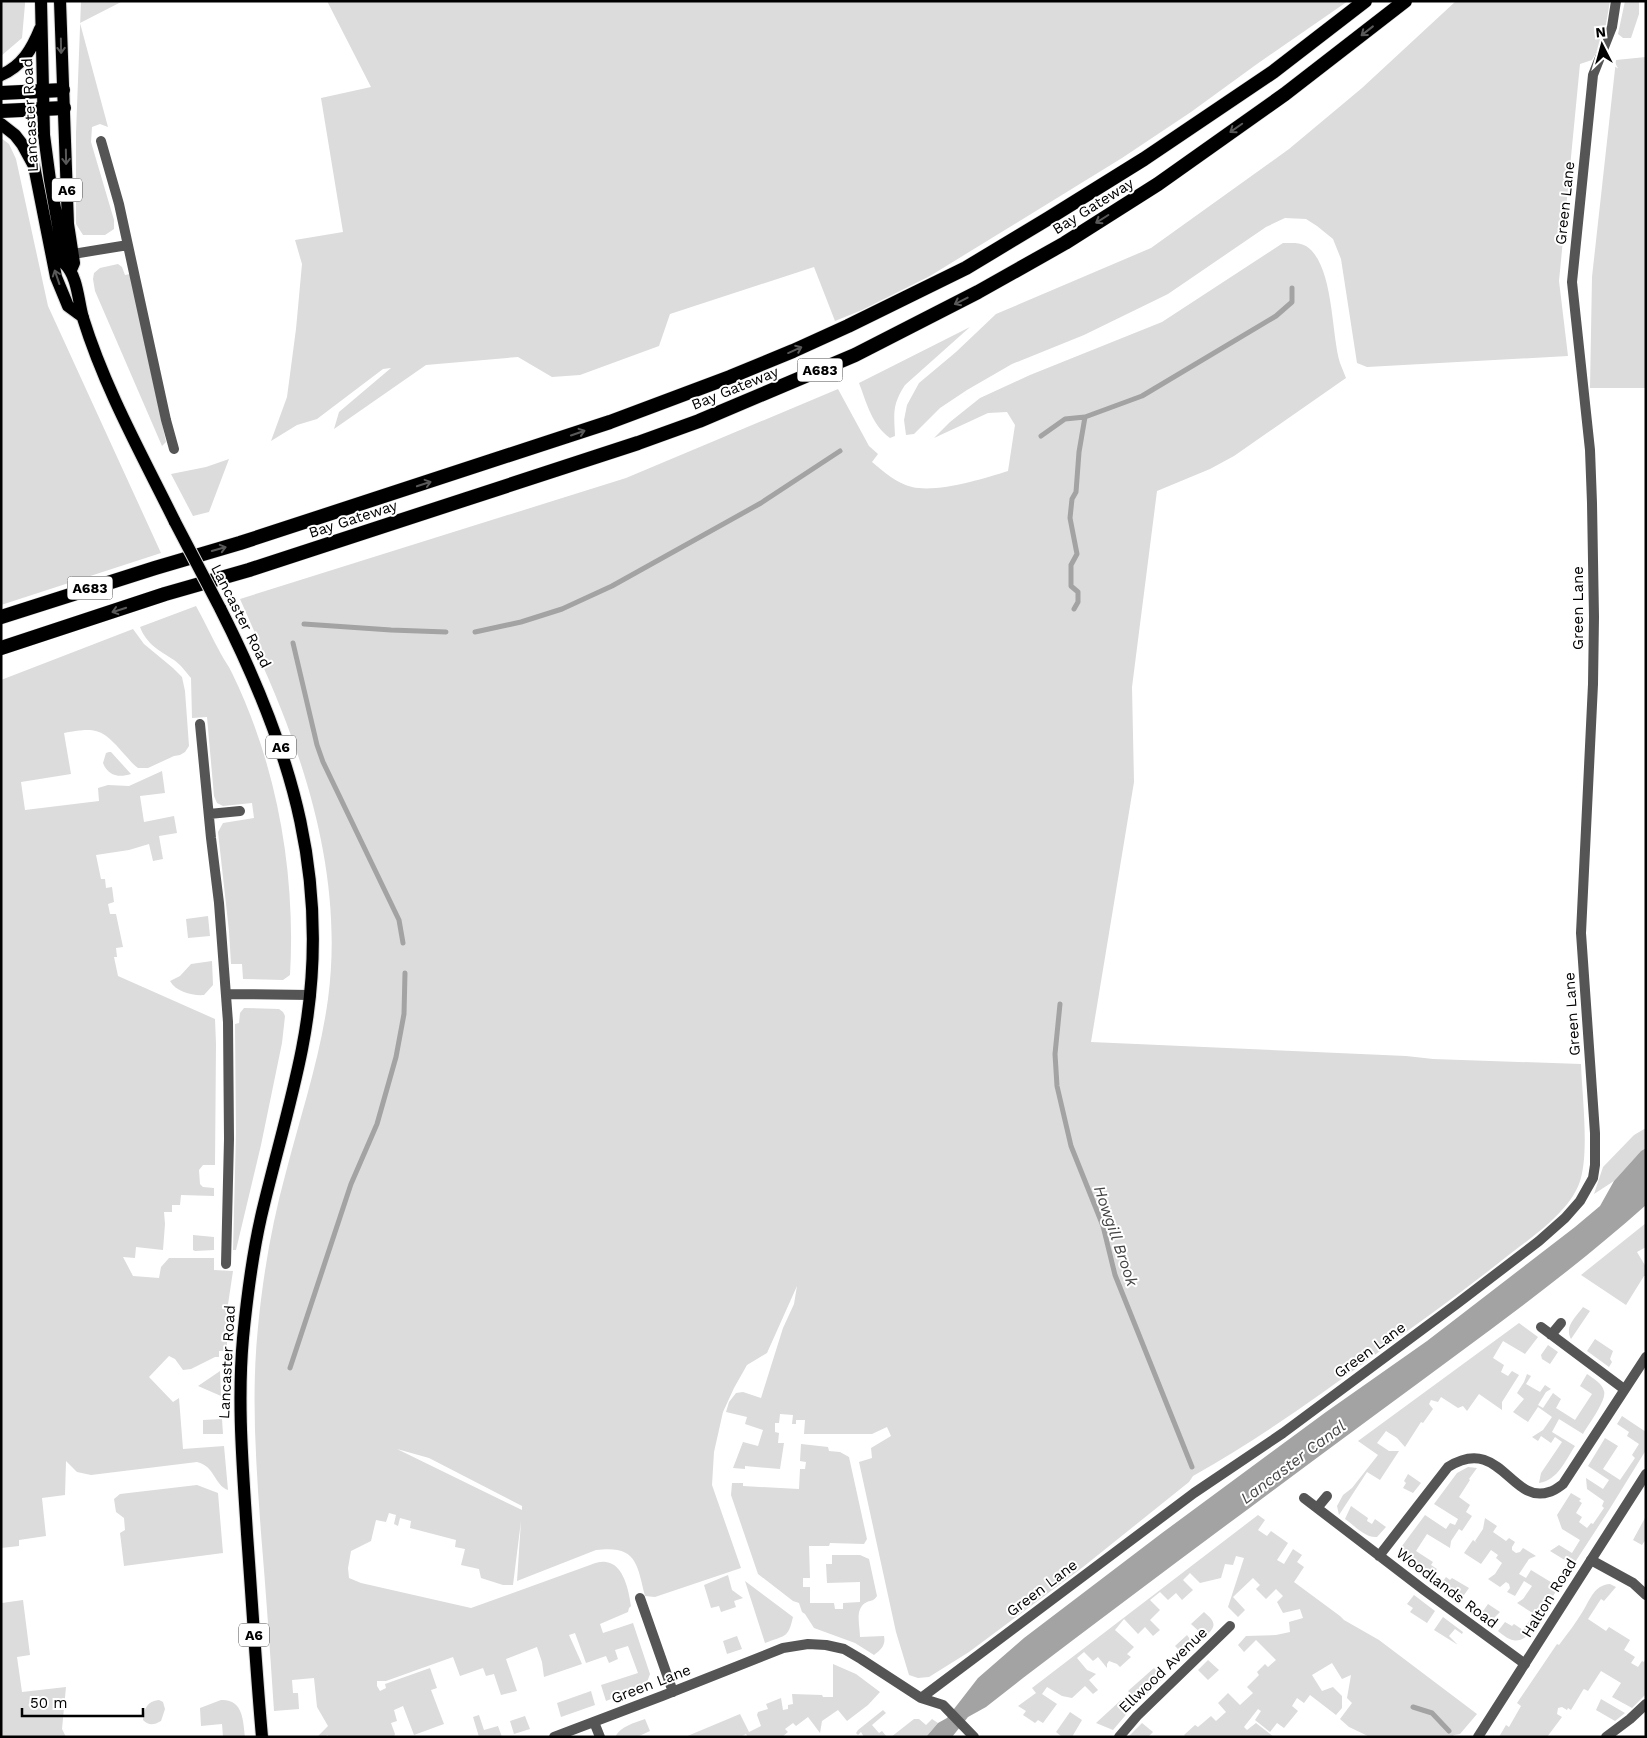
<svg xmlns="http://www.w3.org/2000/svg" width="1647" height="1738" viewBox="0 0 1647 1738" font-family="'Work Sans',sans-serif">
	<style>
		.green { fill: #dcdcdc; fill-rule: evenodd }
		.water { fill: #a3a3a3 }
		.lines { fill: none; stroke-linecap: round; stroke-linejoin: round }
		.stream { stroke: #a3a3a3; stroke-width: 5 }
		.primary-casing { stroke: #dbdbdb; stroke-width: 14 }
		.trunk-casing { stroke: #dbdbdb; stroke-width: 15 }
		.minor { stroke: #555; stroke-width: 10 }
		.tertiary { stroke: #555; stroke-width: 10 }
		.primary { stroke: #000; stroke-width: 12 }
		.trunk { stroke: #000; stroke-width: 14 }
		.primary-bridge-casing { stroke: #dbdbdb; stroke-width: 14; stroke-linecap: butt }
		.primary-bridge { stroke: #000; stroke-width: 12 }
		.oneway { stroke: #595959 }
		.labels { text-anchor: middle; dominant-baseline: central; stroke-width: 4; stroke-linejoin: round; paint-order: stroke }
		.shield { fill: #fff; stroke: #4c4c4c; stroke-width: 1 }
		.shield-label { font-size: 14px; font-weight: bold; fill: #000 }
		.street-label { font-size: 15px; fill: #000; stroke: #fff }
		.water-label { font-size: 16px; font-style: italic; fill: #444; stroke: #fff }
	</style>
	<rect width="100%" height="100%" fill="#fff"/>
	<path class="green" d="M1,1H25V4L22,38L1,56Z
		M81,1H123L80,23L108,127L100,124L92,127L91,142L114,220V229L105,235H83L76,224V133Z
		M327,1H1348L1257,64L1191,112L1122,158L930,276L862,310L835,321L814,267L670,314L659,346L580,375L552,377L518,357L426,365L334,429L339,412L391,368L383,369L317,419L297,425L271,441L287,397L296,329L302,264L295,240L343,232L321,98L371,87Z
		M1456,1H1610L1603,41L1592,60L1580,64L1559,281L1568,356L1367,367L1357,363L1341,259L1333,239L1317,226L1306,219L1285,218L1266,227L1168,294L1084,335L1012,364L967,390L940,408L914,434L906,435L904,420L907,405L919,383L956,352L996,314L1151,248L1289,149L1362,88Z
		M1625,1H1639V14L1631,38H1623L1618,34Z
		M1646,57V388H1590L1592,277L1616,60Z
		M1,138L9,144L16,159L48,306L161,553L1,605Z
		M1283,243C1291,243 1299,242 1306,246C1334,264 1331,334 1340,363C1342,368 1344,373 1346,378L1234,456L1210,469L1157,491L1132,687L1134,782L1091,1042L1406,1056L1433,1059L1581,1064C1582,1096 1590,1156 1579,1184C1567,1215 1526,1241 1501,1261C1461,1293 1418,1323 1376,1354C1316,1398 1259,1439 1193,1476L1189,1482L1083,1567L969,1652L929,1677L918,1678L909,1675L896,1632L859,1462L872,1458L871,1448L891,1436L887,1427L872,1434H804L805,1420H796V1424H792L793,1415L780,1414L779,1423H775V1432L779,1433L778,1443H784L780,1469L745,1466V1469L733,1468L743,1442L758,1446L763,1430L745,1424L747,1417L726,1412L729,1402L736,1393L743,1392L761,1398L783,1328L794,1304L797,1286L767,1353L747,1365L734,1388L723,1412L714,1452L712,1485L741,1568L655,1597L645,1596C637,1564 637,1545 596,1550L517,1581L521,1521L513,1585H503L481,1578L479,1569L461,1565L465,1549L455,1547L456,1540L410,1528L411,1521L400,1518L398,1526L394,1524L396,1515L389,1513L386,1522L376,1520L371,1541L351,1551L348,1568L349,1578L361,1583L471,1608L590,1565C595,1563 601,1561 606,1562C624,1564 629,1592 631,1606L629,1608L628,1612L600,1624L603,1633L633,1623L650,1674L646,1685L606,1701L601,1685L638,1673L628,1646L615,1650L618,1659L609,1663L606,1656L586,1663L575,1633L569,1635L582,1664L544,1677L542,1662L537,1647L506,1659L517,1691L501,1695L494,1674L486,1676L483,1668L460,1676L453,1657L386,1681H377V1686L380,1691L386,1688L385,1684L430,1668L437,1688L431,1690L444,1724L414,1735L403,1706L394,1710L397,1721L391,1723L395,1734L394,1737H330L327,1735L326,1737H317L328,1726L317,1707L314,1678L292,1680L293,1693H298L299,1709L274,1711C270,1651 266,1592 261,1533C256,1464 251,1396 258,1327C263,1275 272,1223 286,1172C301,1114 320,1058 328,999C344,879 306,760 257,653L262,649L240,599L626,478L838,389L869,446L878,454L872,462C884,472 896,483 912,487C937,493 983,479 1008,471L1015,425L1007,412L988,413L934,438L950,422L980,398L1030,375L1162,322ZM397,1449L429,1458L522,1506V1510Z
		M118,264L122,267L125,275L130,274L166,442L162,446L95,291L93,279L94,273L100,268Z
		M970,327L905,385C892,405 894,413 895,436L890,438C872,425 867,404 859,383Z
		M229,459L209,512L193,516L171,474L206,467Z
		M196,606C205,622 212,638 221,654C224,660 229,666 232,673C277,765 296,873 290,975L283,980L243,979L242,964H231L229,931L218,832L223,823L254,818L252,803L223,806L217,803L214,796L207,717L192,718L191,678C186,672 180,664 174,660C159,650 147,645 140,627Z
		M133,629L144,644L173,668L182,677L185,691L189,746L185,752L180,755L174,756L148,768H138C132,764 129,759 124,754C102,728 96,727 64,733L71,774L21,782L25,810L99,801L98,788L108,785L129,786L162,771L165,793L140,796L144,822L174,816L177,833L159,836L163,859L153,861L149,844L129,850L96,855L101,879H105L106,888L112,887L114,902L108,904L110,914H116L123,947L116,948L117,957H114L118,976L215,1019L216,1044L215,1165H203L199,1170L200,1184L203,1187L214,1188V1196L181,1195L180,1205H172V1212H164L165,1224L163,1250L136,1247L135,1258L123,1257L133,1276L159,1278L161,1267L169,1258H214V1270L233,1271L227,1311V1351H219V1357H215L191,1369L183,1370L175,1359L169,1356L149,1377L173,1402L179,1398L183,1449L224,1446L228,1490C214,1485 215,1466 197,1462L91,1475L77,1472L66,1461L65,1495L42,1498L46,1536L19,1540V1546L1,1548V680Z
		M109,752H111L131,774C119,778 108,776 103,763L106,753Z
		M208,916L210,936L188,938L186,919Z
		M212,961L213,985L204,995C193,996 176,992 170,981L180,976L191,964Z
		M244,1008L279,1009L283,1012L285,1016L282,1043L261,1145L236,1250H233L236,1133L235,1024L239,1023L240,1013Z
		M1646,1128V1148L1641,1151L1614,1181L1594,1194L1603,1167L1634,1135Z
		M1646,1223V1247L1637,1252L1646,1267V1276H1644L1626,1305L1581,1275Z
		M193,1235L214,1237V1250L195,1251L193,1250Z
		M1583,1307L1590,1311L1571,1339C1564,1326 1576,1317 1583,1307Z
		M1519,1323L1538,1337L1525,1354L1503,1341L1493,1358L1504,1365L1501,1372L1508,1376L1512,1371L1519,1375L1502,1402V1410L1479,1394L1467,1411L1463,1406L1458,1408L1441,1397L1438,1402L1431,1400L1429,1404L1433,1409L1423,1423L1421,1422L1405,1447L1397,1438L1386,1431L1377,1443L1389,1451H1399L1380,1480L1367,1472L1339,1515L1337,1506L1343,1495L1352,1488L1378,1455L1358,1441Z
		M1595,1339L1613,1351L1610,1359L1612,1362L1609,1367L1587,1351Z
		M1548,1345L1558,1352L1550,1364L1542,1359L1541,1355Z
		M220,1371L221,1396L198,1386Z
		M1527,1374L1531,1376L1526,1384L1540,1392L1545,1385L1551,1389L1546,1392L1538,1405L1543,1408L1553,1393L1561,1399L1556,1408L1575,1420L1592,1394L1580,1386L1587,1374C1594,1379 1602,1383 1604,1391C1607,1400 1588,1425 1583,1434L1559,1419L1552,1432L1575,1446C1565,1461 1558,1480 1539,1483L1541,1473L1562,1442L1555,1437L1551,1443L1541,1436L1538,1441L1532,1437L1543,1430L1552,1417L1538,1407L1528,1422L1513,1412L1524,1399L1517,1393L1524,1382Z
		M1622,1416L1646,1432V1450L1609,1510L1527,1636C1515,1645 1508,1639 1498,1631L1505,1622L1512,1626L1514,1624L1523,1630L1534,1614L1517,1603L1523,1599L1532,1586L1524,1581L1515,1596L1507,1592L1510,1588L1509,1584L1506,1582L1500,1587L1488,1579L1495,1574L1502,1563L1496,1558L1498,1555L1491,1550L1481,1564L1464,1553L1473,1540L1477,1543L1475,1541L1483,1529L1485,1518L1497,1526L1493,1532L1506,1541L1509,1538L1515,1542L1512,1547V1550L1516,1553L1520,1552L1523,1548L1536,1556L1529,1559L1519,1574L1526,1578L1531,1570L1554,1584L1568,1562L1550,1551L1559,1545L1572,1553L1580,1540L1562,1529L1557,1515L1571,1493L1581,1499L1579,1501L1582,1503L1576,1513L1582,1517L1579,1522L1587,1528L1591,1523L1593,1524L1604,1508L1602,1506L1604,1501L1587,1489L1586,1478L1603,1489L1609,1480L1588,1466L1605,1438L1618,1446L1603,1469L1620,1480L1635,1458L1632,1455L1639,1444L1627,1436L1629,1432L1617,1424Z
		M222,1419L223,1434H203V1420Z
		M801,1444L828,1447L829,1451L840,1452L849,1457L867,1539L864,1544L830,1543L829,1546H809L810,1578H803V1587H810V1603H834L835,1609H843V1603L860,1602V1582L827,1583L826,1564H832V1555H860L869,1559L877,1596C874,1601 872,1600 867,1602C854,1608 860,1625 860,1637L884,1636C886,1645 881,1650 874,1655L855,1643L814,1628L805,1614L802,1612L799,1603L793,1601L758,1574L731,1495L732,1483H743V1486L799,1489L800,1469H805L806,1462L800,1461Z
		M1468,1467L1477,1468L1469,1479L1470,1480L1459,1497L1470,1505L1466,1512L1472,1516L1462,1531L1459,1529L1451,1541L1450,1548L1427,1534L1416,1551L1433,1562L1431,1565L1437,1569L1428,1578C1417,1570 1403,1561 1402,1546L1425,1515L1446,1529L1450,1523L1455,1525L1458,1519L1434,1504L1457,1473Z
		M1408,1474L1421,1483L1413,1493L1403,1488L1406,1483L1404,1481Z
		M197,1485L218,1493L223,1553L124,1566L120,1533L125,1530L124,1518L116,1512L114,1499L120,1494Z
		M1351,1506L1368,1518L1367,1521L1372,1524L1375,1519L1386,1527L1377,1537C1365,1538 1355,1526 1345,1519Z
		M1258,1515L1265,1520L1258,1530L1267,1536L1271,1531L1288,1543L1277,1560L1284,1564L1293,1549L1302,1555L1297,1562L1304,1567L1294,1582L1340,1616L1344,1620L1379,1640L1477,1714L1460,1734L1454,1735L1452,1737H1370L1349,1727L1340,1719L1352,1703L1347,1698L1351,1675L1342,1679L1332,1663L1312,1675L1322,1691L1333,1687L1342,1696V1708L1336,1715L1310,1695L1304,1703L1297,1698L1292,1706L1298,1711L1284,1728L1277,1723L1270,1732L1255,1720L1261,1711L1258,1709L1244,1727L1247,1730L1256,1723L1274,1737H1186L1184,1735L1195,1725L1198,1727L1211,1716L1216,1721L1226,1712L1218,1703L1228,1693L1240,1705L1253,1693L1247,1687L1259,1675L1257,1672L1265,1664L1268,1667L1276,1660L1256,1640L1244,1652L1238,1645L1246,1636L1276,1635L1290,1632L1289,1622L1303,1618L1300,1609L1283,1613L1277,1602L1283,1596L1276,1589L1266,1599L1256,1589L1260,1585L1253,1578L1233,1597L1245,1610L1238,1617L1228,1607L1244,1558L1236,1556L1233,1565L1225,1564L1221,1578L1200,1583L1190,1573L1183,1580L1193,1590L1182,1600L1176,1593L1168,1600L1160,1592L1150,1600L1160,1610L1150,1620L1160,1630L1153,1636L1145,1627L1138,1634L1124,1619L1115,1630L1134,1647L1127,1654L1131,1657L1120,1667L1117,1664L1109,1661L1107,1664V1668L1098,1657L1093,1661L1084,1652L1077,1658L1087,1670L1096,1674L1089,1680L1098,1690L1093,1694L1085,1686L1072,1698L1062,1696L1047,1687L1042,1694L1057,1704L1043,1723L1038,1720L1035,1723L1023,1715L1026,1711L1018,1706L1036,1693L1032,1688Z
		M1646,1516V1539L1642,1545L1633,1540Z
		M728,1575L732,1590L743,1598L734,1601L736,1607L721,1612L719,1606L711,1608L704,1585Z
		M1446,1577L1450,1580L1452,1578L1469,1588L1459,1602L1439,1587Z
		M745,1581L793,1617C788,1639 785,1635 765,1643Z
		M1610,1584L1616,1587L1604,1601L1601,1599L1588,1619L1606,1631L1609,1627L1630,1640L1624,1650L1635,1657L1631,1663L1638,1667L1642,1661L1644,1662L1646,1658V1694L1632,1708L1612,1697L1621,1683L1601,1671L1588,1691L1584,1689L1583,1690L1571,1710L1568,1708L1567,1710L1562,1707L1558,1708L1557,1714L1562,1717L1547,1737H1499L1506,1725L1509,1727L1521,1706L1517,1703L1557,1644L1559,1645C1567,1634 1576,1623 1583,1611C1590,1600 1594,1585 1610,1584Z
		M1414,1595L1435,1611L1427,1623L1410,1612L1413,1608L1407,1604Z
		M1,1597L2,1603L23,1600L30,1655L17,1657L22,1692L66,1687L62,1729L66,1737H1Z
		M1488,1604L1500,1612L1488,1624L1479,1617Z
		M1204,1612C1216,1622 1217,1626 1205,1637L1191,1624Z
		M1443,1617L1463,1632L1462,1634L1455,1629L1449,1636L1458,1645L1434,1630Z
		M1187,1635L1195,1646L1185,1656L1175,1646Z
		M737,1636L742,1649L727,1654L723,1641Z
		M1208,1660L1219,1670L1208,1680L1198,1670Z
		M833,1664L856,1674L880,1692L868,1705L847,1721L838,1710L822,1721L820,1733L808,1717L796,1726L793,1723L785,1729L788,1732L782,1737H748L746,1734L740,1737H685L740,1714L749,1732L761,1726L757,1715L758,1712L768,1709L766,1704L781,1698L783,1710L788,1709V1705L793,1704L792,1694L822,1695L823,1697H833Z
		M1154,1668L1163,1678L1139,1702L1128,1691Z
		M591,1691L595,1705L561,1717L557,1703Z
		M1601,1699L1625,1713L1615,1721L1596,1710Z
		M159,1700L163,1702L165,1709L161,1721C154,1725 149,1726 143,1720C144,1709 147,1701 159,1700Z
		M221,1700C243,1699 243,1720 245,1737H223L222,1724L201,1726L200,1708Z
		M1121,1700L1130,1710L1113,1730L1096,1723Z
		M883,1710L886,1713L872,1725L879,1733L882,1731L887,1737H864L861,1732L858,1735L856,1733L858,1730Z
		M1070,1712L1082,1720L1072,1737H1062L1056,1732Z
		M479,1715L484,1730L498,1726L502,1737H479L473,1717Z
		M525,1716L530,1729L514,1734L510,1721Z
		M645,1719L650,1731L637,1737H615C621,1726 634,1723 645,1719Z
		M914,1719H919L926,1725L932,1719L938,1723L926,1737H891Z
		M1142,1723L1153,1732L1148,1737H1128Z"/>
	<path class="water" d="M1646,1148V1205C1562,1280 1469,1345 1379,1412C1260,1500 1141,1588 1023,1678L986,1707L968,1717L952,1737H926L938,1723L947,1718L978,1678L1024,1638L1162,1533L1326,1412L1427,1341L1575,1227L1600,1206L1614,1181L1641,1151Z"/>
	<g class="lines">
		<path class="stream" d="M1041,436L1065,419L1085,417
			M1074,609L1078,602V592L1071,586V565L1077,554L1070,518L1072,499L1076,492L1079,452L1085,417L1142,396L1276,316L1292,302V288
			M304,624L391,630L446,632
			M475,632L521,622L562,609L612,586L761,503L840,451
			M293,643L317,745L323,762L399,920L403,943
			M1060,1004L1055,1054L1057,1086L1071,1146L1103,1226L1115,1275L1192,1467
			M290,1368L351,1184L377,1124L396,1057L404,1014L405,973
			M1413,1707L1432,1713L1449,1731"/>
		<defs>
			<path id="primary" d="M41,1L44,135L50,180L65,264C78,277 78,301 83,318C105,389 142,455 175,522
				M60,1L67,197L68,224L74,263L71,270
				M1,75C22,66 32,49 40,29
				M1,124L15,135L22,144L34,166L56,277L68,306L83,317
				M220,608C293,752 334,886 302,1049C291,1105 274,1161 261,1217C252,1257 247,1297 243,1338C237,1404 243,1469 247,1534C252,1602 256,1669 262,1737"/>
			<path id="trunk" d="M1,93L63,90
				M1,111L64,108
				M1,617L155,568L240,543L610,422L730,377L793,351L848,326L966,268L1049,218L1144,159L1273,72L1365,1
				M1,648L165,594L249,570L638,443L699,421L855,355L978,292L1065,243L1158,184L1285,94L1405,1"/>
		</defs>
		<use href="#primary" class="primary-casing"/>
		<use href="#trunk" class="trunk-casing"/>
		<path class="minor" d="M101,141L119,204L166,420L174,449
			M67,255L128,245
			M200,724L211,838L219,903L228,1022L229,1139L226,1264
			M209,814L240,811
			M226,994L311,995
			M1541,1327L1624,1389
			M1551,1335L1561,1323
			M1304,1498L1424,1590L1525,1664
			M1317,1508L1327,1496
			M1379,1556L1448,1467C1500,1434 1511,1505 1549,1492C1554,1491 1559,1487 1563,1484L1646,1357
			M1591,1560L1633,1583L1646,1595
			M640,1598L673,1692
			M921,1698L1194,1493L1283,1433L1458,1303L1539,1241L1565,1218L1580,1201L1593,1178L1595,1165V1133L1581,933L1593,684L1594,617L1592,503L1590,450L1572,282L1593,75L1612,27L1616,1
			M594,1722L600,1737
			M554,1737L662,1696L783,1648L808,1644L826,1645L844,1649L861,1659L921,1698L943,1705L974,1737
			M1119,1737L1137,1716L1230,1626
			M1606,1737L1630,1719L1646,1704"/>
		<path class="tertiary" d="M1478,1737L1646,1474"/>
		<use href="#primary" class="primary"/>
		<use href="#trunk" class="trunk"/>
		<defs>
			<path id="primary-bridge" d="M175,522L220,608"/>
		</defs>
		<use href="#primary-bridge" class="primary-bridge-casing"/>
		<use href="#primary-bridge" class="primary-bridge"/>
	</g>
	<defs><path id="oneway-shaft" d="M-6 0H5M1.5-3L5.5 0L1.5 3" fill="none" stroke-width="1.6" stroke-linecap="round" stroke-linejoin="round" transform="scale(1.25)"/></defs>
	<g class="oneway">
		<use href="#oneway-shaft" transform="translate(1367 31) rotate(142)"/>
		<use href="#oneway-shaft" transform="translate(61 46) rotate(89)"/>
		<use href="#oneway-shaft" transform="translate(1236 128) rotate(145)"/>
		<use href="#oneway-shaft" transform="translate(66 157) rotate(89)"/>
		<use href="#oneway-shaft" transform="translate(1102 219) rotate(148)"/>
		<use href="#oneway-shaft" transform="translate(57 277) rotate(-109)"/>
		<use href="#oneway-shaft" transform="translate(961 301) rotate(153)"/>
		<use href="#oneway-shaft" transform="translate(795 350) rotate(-24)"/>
		<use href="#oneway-shaft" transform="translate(578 433) rotate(-19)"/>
		<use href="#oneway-shaft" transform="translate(424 484) rotate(-18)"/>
		<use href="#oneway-shaft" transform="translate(219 549) rotate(-16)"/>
		<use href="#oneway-shaft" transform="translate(119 610) rotate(162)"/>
	</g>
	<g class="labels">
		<g class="shield">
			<rect x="52" y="178.5" width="30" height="23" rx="4"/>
			<rect x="797.5" y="358.5" width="45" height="23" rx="4"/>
			<rect x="67.5" y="576.5" width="45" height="23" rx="4"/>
			<rect x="266" y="735.5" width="30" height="23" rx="4"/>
			<rect x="239" y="1623.5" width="30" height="23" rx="4"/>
		</g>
		<g class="shield-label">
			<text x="67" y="190">A6</text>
			<text x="820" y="370">A683</text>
			<text x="90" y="588">A683</text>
			<text x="281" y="747">A6</text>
			<text x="254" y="1635">A6</text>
		</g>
		<g class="street-label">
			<text transform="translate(30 115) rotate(-93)">Lancaster Road</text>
			<text transform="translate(1565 203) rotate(-84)">Green Lane</text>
			<text transform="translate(1093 206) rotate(-32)">Bay Gateway</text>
			<text transform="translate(735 388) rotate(-22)">Bay Gateway</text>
			<text transform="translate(353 519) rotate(-18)">Bay Gateway</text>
			<text transform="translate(1578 608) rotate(-90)">Green Lane</text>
			<text transform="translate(241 616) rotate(63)">Lancaster Road</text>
			<text transform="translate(1572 1014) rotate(-94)">Green Lane</text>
			<text transform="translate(1370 1350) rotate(-36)">Green Lane</text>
			<text transform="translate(227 1362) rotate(-87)">Lancaster Road</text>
			<text transform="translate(1042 1588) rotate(-37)">Green Lane</text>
			<text transform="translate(1447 1588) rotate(37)">Woodlands Road</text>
			<text transform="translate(1549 1598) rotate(-58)">Halton Road</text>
			<text transform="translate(1163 1670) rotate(-44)">Ellwood Avenue</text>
			<text transform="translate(651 1684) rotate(-21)">Green Lane</text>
		</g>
		<g class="water-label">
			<text transform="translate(1116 1236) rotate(71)">Howgill Brook</text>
			<text transform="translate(1293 1462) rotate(-37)">Lancaster Canal</text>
		</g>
	</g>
	<rect width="1647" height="1738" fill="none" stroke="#000000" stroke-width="5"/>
	<g transform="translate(1602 45) rotate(354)" stroke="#ffffff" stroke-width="4" paint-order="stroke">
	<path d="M0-4L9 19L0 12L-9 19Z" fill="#000000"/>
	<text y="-8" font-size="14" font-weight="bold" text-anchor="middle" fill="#000000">N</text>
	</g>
	<path d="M22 1708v8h121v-8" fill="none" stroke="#000000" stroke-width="2.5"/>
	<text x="30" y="1708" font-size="15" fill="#000000" stroke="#ffffff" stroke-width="4" paint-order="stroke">50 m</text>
</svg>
